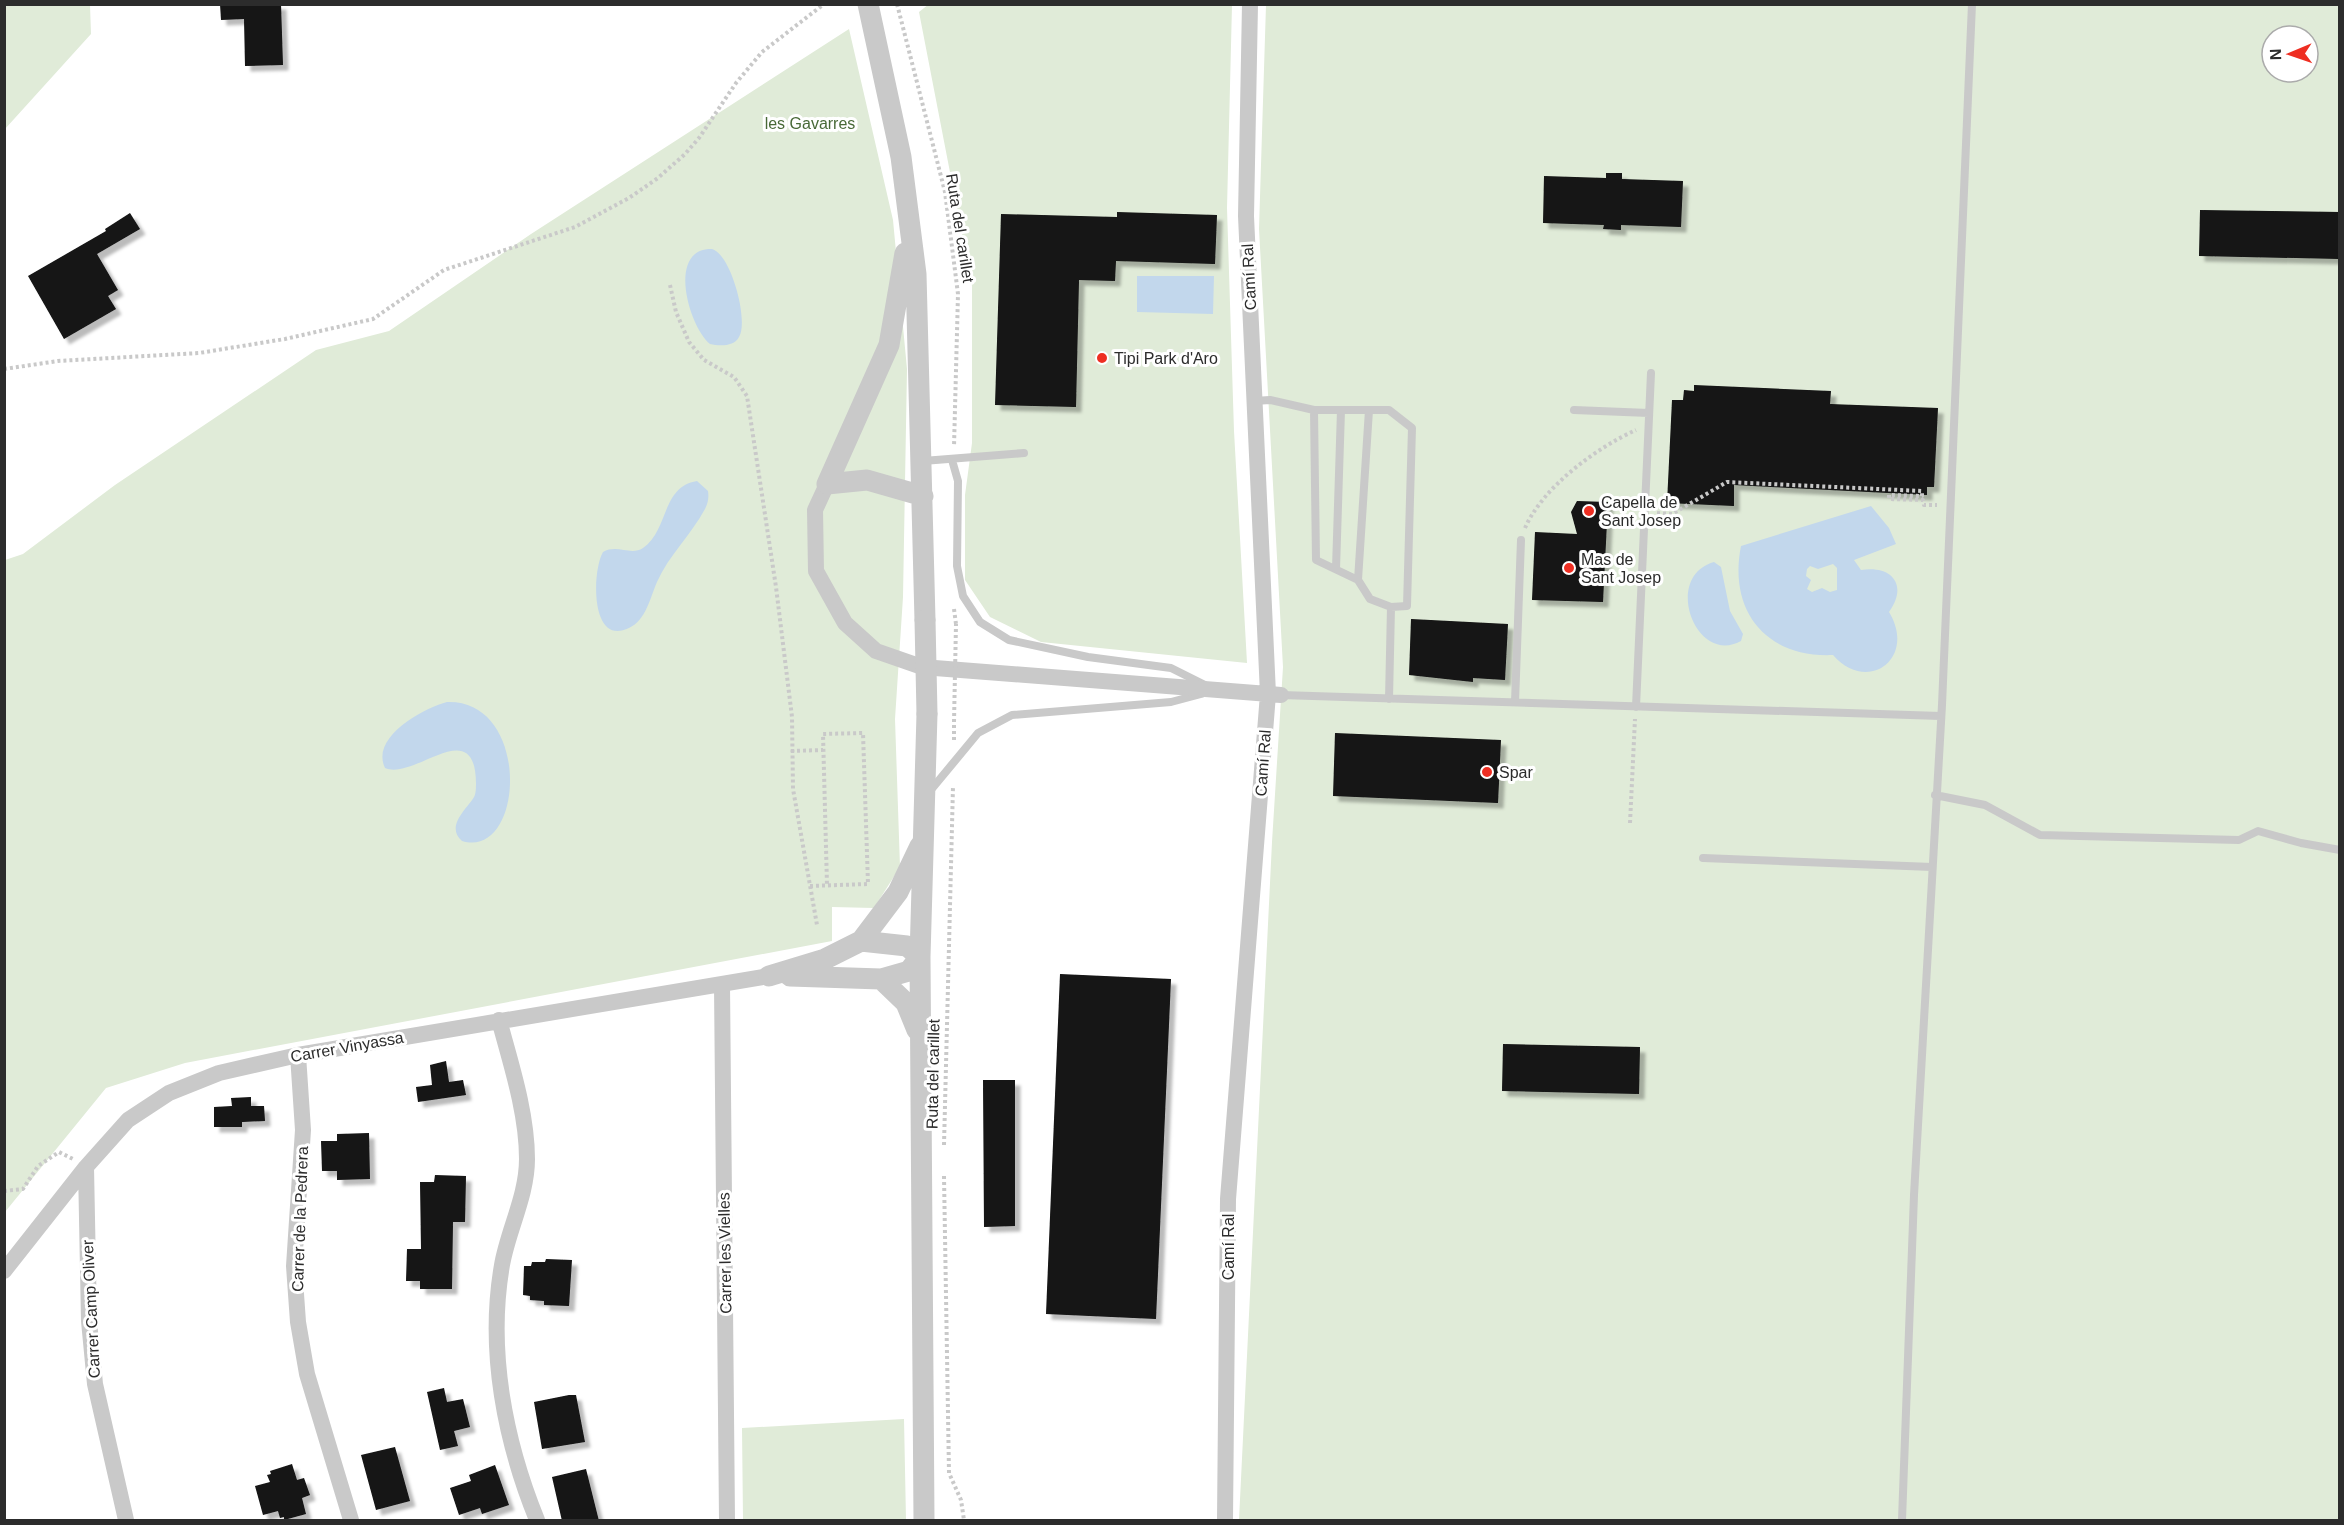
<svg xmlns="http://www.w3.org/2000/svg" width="2344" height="1525" viewBox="0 0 2344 1525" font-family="Arial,sans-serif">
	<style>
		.green { fill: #e0ebd8; fill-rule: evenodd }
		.water { fill: #c2d7ec; fill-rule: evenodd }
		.building { fill: #131313; filter: url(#shadow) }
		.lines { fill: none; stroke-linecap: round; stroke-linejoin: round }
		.path { stroke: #c9c9c9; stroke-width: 4; stroke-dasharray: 3 3; stroke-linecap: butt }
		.service { stroke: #c9c9c9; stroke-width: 8 }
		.minor { stroke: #c9c9c9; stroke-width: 16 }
		.tertiary { stroke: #c9c9c9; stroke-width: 21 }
		.path-bridge { stroke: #c9c9c9; stroke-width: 4; stroke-dasharray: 3 3; stroke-linecap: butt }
		.tertiary-bridge { stroke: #c9c9c9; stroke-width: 21 }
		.poi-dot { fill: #ee2e22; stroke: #fff; stroke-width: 2 }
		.labels { text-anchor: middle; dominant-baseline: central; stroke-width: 6; stroke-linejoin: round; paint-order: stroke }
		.park-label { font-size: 16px; fill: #486937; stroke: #fff }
		.street-label { font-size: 16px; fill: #2c2c2c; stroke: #fff }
		.poi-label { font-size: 16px; fill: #2c2c2c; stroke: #fff; text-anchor: start }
	</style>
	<defs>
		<filter id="shadow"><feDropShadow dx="5.5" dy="5.5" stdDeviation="1.5" flood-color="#0004"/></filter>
	</defs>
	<rect width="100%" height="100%" fill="#fff"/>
	<path class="green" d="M5,4L90,5L91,34L5,129Z
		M929,4L1232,5L1227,208L1234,431L1247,663L1041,642L990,617L965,580V495L972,443V286L919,12Z
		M1266,5H2339V1520H1239L1272,842L1283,667L1259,229ZM2272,36H2308V72H2272Z
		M849,29L893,220L907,369L903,597L895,719L900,867L874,908L832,907V941L185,1063L106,1088L5,1212V560L23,554L115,485L316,350L389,331L531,234Z
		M904,1419L906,1520H743L742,1428Z"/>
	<path class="water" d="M712,249C731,254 749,321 739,337C734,347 719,346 710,344C689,327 666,248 712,249Z
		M1137,276H1214L1213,314L1137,312Z
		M697,481L708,491C709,498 708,503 705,509C691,535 669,555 657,582C650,598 646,620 629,628C590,647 592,571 603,552C617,544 631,556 643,548C669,530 661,487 697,481Z
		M1871,506L1889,528L1896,544L1854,560L1861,570C1893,565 1908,586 1889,612C1917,658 1868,695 1833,655C1766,658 1728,611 1741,546ZM1833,564L1837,568V590L1830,592L1822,588L1812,592L1807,589L1811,580L1806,576L1807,569L1810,566L1818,569Z
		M1714,562L1721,567L1730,611L1743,634L1741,641C1696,666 1662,577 1714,562Z
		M447,702C532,699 525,860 462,841C445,826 467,809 474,797C476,794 476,787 476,783C475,712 414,781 385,768C370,737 424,708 447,702Z"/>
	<path class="building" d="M220,4H281L283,65L245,66L244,19L221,20Z
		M1606,173H1622V179L1683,181L1681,227L1621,225V230L1603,229L1604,225L1543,223L1544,176L1606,178Z
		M2200,210L2340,212V259L2199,256Z
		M1117,212L1217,215L1215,264L1116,261L1115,281L1079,280L1076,407L995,405L1001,214L1117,217Z
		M130,213L140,229L97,254L118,290L108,296L116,309L64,339L28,276L106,231L105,229Z
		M1694,385L1831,391L1830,404L1938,408L1934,487H1927V495L1734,485V506L1667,503L1672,400H1683L1684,390L1694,391Z
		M1577,501L1608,502L1603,602L1532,600L1535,532L1577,534L1571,512Z
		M1411,619L1508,624L1505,680L1473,678V682L1409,675Z
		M1335,733L1501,740L1498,803L1333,796Z
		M1060,974L1171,979L1156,1319L1046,1314Z
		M1503,1044L1640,1047L1639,1094L1502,1091Z
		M446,1061L449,1082L463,1080L466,1095L418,1102L416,1087L432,1085L430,1065Z
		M983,1080H1015V1226L984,1227Z
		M251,1097V1106H264L265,1121L242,1122V1127H214V1107L232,1106L231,1098Z
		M369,1133L370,1179L337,1180V1171H322L321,1141H337V1134Z
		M435,1175L466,1176L465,1222H453L452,1289H420V1281H406L407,1249H421L420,1182H434Z
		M546,1259L572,1260L569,1306L544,1305V1301L530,1300V1296L523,1295L524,1266H531L532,1262H545Z
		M444,1388L447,1402L463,1399L470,1427L454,1431L458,1446L440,1450L427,1392Z
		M569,1395H576L585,1442L542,1449L534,1402Z
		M395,1447L410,1501L376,1510L361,1455Z
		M292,1464L297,1480L304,1478L310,1495L302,1498L306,1514L284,1520V1517L280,1518L278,1511L263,1515L255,1486L270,1482L267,1475L271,1474L270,1471Z
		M495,1465L509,1505L482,1514L480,1508L459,1515L450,1488L471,1481L469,1475Z
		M586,1469L599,1521H562L552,1477Z"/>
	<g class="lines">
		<path class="path" d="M897,4L945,192L958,294L954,447
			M670,285L676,312L689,342L704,360L734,377L747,396L776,587L792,717L793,789L817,925
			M4,369L58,361L199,353L285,339L373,319L444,270L575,227L629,198L658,178L685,154L699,138L736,83L762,52L824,4
			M1657,513L1672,514L1727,482L1922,491V496L1889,495V499L1923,500L1924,505H1937
			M1525,528C1543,487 1596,448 1636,430
			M954,609L956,624
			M954,740V722
			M791,751L823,750
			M1630,823L1635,719
			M810,886L868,884L863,733L823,734L827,885
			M944,1145L953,786
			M944,1176L949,1473L961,1500L964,1520
			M4,1191L23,1189L38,1166L59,1152L73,1159"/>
		<path class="service" d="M1254,401L1270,400L1314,410H1389L1412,428L1407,606L1391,607L1389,699
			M1314,410L1316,560L1358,580L1370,599L1391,607
			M1574,410L1649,413
			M952,460L958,481L957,566L963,596L980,622L1009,640L1088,657L1171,668L1205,685
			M923,461L1024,453
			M1336,569L1341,410
			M1358,580L1369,410
			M1281,695L1941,716
			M1515,702L1521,540
			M1636,707L1651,373
			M930,791L978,733L1012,715L1171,702L1201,694
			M1935,795L1985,805L2040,835L2239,840L2258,831L2301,843L2340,850
			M1703,858L1932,867
			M1902,1520L1914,1195L1942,705L1972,4"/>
		<path class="minor" d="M827,484L815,510L816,571L845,623L876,651L922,667L1281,695
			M722,985L727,1520
			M499,1020C511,1064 527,1113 527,1159C527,1196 508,1230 502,1265C487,1351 505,1441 537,1520
			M298,1055L303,1130L294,1266L298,1322L307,1374L351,1520
			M86,1167L89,1321L95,1384L126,1520
			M4,1271L86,1167L128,1120L169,1093L219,1073L298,1055L769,976
			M1225,1520L1228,1199L1268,694L1246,216L1250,4"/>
		<path class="tertiary" d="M868,4L901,157L916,274L925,620
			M905,253L889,345L827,484L867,480L923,496
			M861,941L907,946L920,957L909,971L881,979
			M769,976L825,959L861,941L898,892L920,846
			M790,976L881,979L906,1003L917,1030
			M924,1520L920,957L927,714"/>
		<path class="path-bridge" d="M954,722L956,624"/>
		<path class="tertiary-bridge" d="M925,620L927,714"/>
	</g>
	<g class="poi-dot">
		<circle cx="1102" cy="358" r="6"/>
		<circle cx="1589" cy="511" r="6"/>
		<circle cx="1569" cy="568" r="6"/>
		<circle cx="1487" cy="772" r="6"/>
	</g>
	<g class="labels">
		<g class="park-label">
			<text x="810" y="123">les Gavarres</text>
		</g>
		<g class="street-label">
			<text transform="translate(960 228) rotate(81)">Ruta del carillet</text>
			<text transform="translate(1249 277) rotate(-93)">Camí Ral</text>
			<text transform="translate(1263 763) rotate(-86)">Camí Ral</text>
			<text transform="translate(347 1047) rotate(-10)">Carrer Vinyassa</text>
			<text transform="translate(933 1074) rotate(-89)">Ruta del carillet</text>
			<text transform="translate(300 1219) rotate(-88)">Carrer de la Pedrera</text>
			<text transform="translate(1228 1247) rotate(-90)">Camí Ral</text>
			<text transform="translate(725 1253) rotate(-91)">Carrer les Vielles</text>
			<text transform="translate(91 1309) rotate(-93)">Carrer Camp Oliver</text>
		</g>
		<g class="poi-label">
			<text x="1114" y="358">Tipi Park d'Aro</text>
			<text x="1601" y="502">Capella de<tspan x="1601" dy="18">Sant Josep</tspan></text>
			<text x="1581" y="559">Mas de<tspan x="1581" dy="18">Sant Josep</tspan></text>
			<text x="1499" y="772">Spar</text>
		</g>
	</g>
	<rect width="2344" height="1525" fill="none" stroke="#2c2c2c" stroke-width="12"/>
	<g transform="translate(2290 54) rotate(268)"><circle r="28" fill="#ffffff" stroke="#ababab" stroke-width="1.5"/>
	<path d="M0-4.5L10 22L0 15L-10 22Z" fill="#ee2e22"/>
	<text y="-9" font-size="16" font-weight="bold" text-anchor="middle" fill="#2c2c2c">N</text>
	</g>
</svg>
